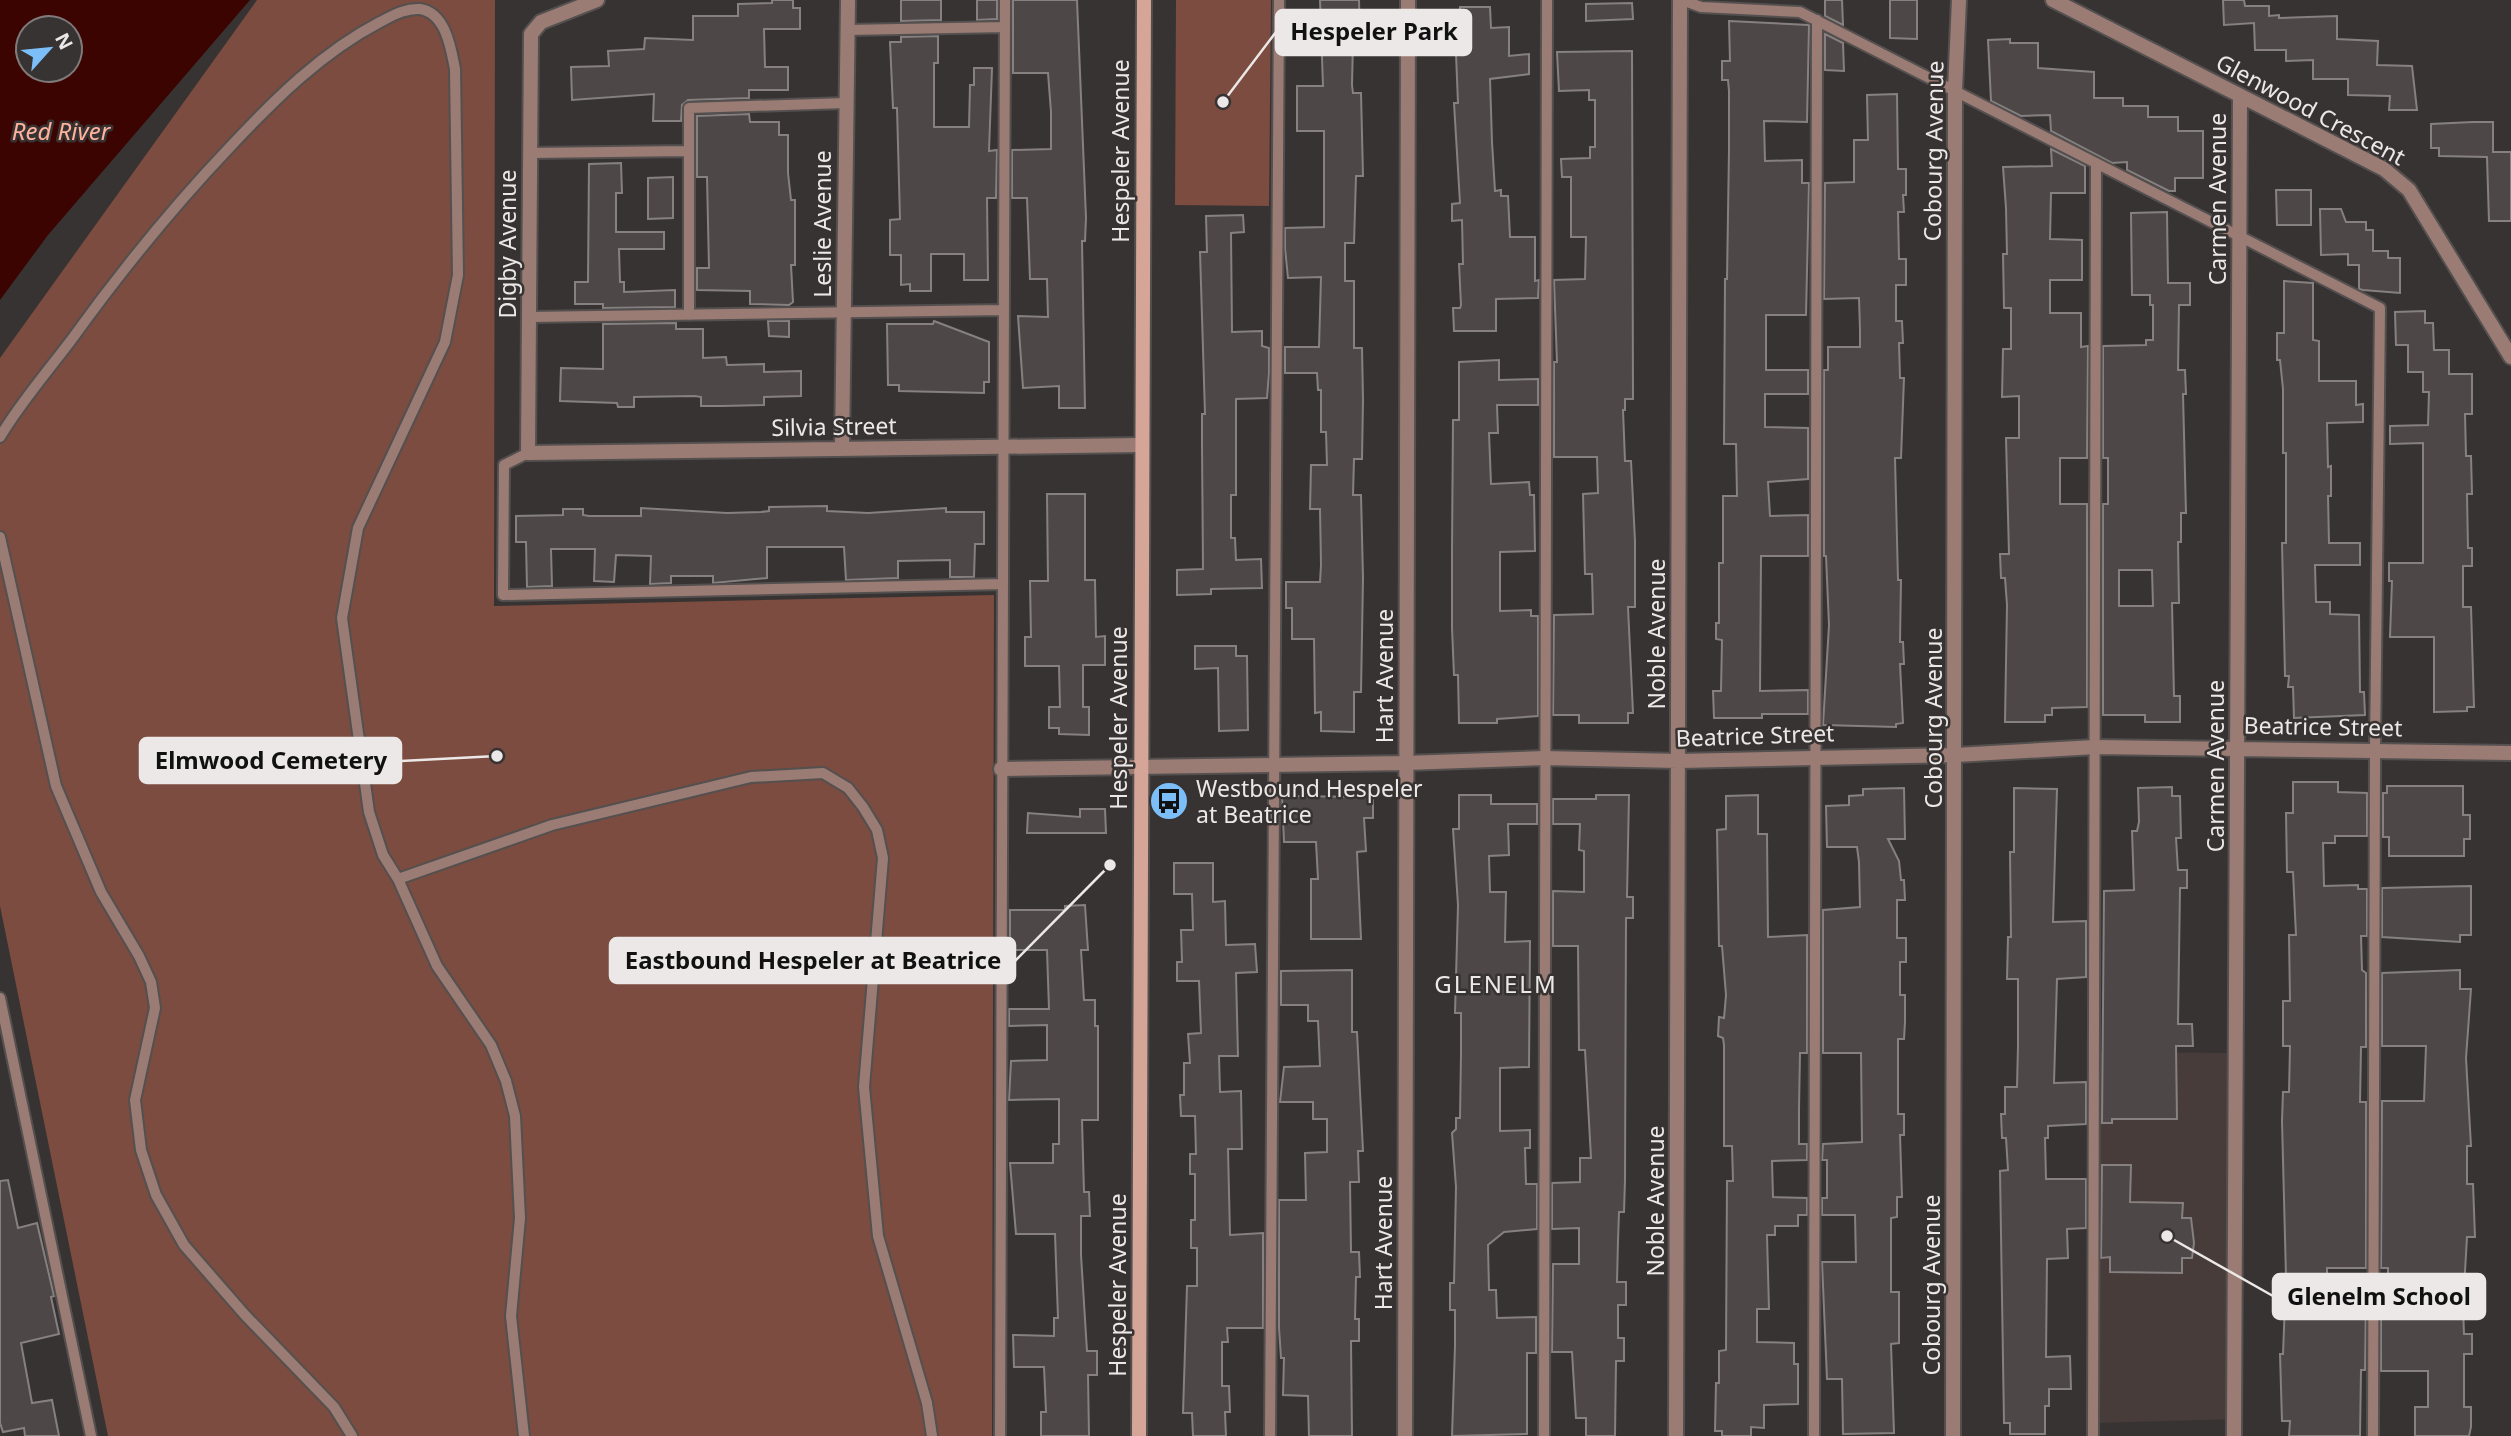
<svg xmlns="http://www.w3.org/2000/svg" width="2511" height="1436" viewBox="0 0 2511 1436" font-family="'Noto Sans',sans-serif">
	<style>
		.built { fill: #473c3a }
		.green { fill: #7b4c3f }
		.water { fill: #3c0400; fill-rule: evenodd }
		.building { fill: #4d4847; stroke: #868180; stroke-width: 2; fill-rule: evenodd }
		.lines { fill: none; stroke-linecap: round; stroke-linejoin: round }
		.lane-casing { stroke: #54504f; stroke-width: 14 }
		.street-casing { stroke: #54504f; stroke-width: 18 }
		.secondary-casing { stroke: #54504f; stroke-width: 18 }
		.lane { stroke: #9b7c74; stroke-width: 10 }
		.street { stroke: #9b7c74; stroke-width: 14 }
		.secondary { stroke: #d5a598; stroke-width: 14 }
		.labels { text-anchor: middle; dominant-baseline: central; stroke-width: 5; stroke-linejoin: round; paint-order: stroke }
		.street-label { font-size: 23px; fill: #ebe8e7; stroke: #373332 }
		.poi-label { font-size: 23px; fill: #ebe8e7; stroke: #373332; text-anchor: start }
		.water-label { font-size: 24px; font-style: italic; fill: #feb29d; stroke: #373332 }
		.neighbourhood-label { font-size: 24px; letter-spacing: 2px; fill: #ebe8e7; stroke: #373332 }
		.leader { fill: none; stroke: #ebe8e7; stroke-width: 2.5 }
		.callout-dot { fill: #ebe8e7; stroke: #373332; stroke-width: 2.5 }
		.callout { fill: #ebe8e7; stroke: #ebe8e7; stroke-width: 2.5 }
		.callout-label { font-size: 24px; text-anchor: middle; font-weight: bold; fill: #111 }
	</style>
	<rect width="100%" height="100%" fill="#373332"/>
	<path class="built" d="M2096,1052L2238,1053L2236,1419L2096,1423Z"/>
	<path class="green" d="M257,0H495L494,606L994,595L992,1436H108L0,906V358Z
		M1176,0H1271L1269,206L1175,205Z"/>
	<path class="water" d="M0,0H250L48,235L0,300ZM28,28H70V70H28Z"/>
	<path class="building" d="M772,0H793V8H800V29H764L765,67H788V90H749V98L688,100L682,105L681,121H653L654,94L572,100L571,67L609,66L608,51L644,49L645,38L693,40V16H738V4L772,3Z
		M901,0H941V20L901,21Z
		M977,0H997V19L977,20Z
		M1013,0H1077L1086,218L1085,241H1082L1085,408H1059V386L1023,388L1018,316L1048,317L1047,279H1030L1027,198H1012V150L1051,149V112L1048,73H1013Z
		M1320,0H1359L1360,40L1353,41L1352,85L1353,93H1361L1363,176H1356L1354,243H1345V281H1354V348H1362L1363,400L1362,459H1354L1353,495H1361L1363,578L1361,692H1354V732L1321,731V712L1315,713L1314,639H1292V608H1286V582H1320L1321,565L1320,509H1310L1311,465H1327L1326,432H1321V390H1318L1317,373H1285V347H1319L1321,277L1288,278L1285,248V228L1324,227V131H1297V86H1323Z
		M1825,0H1842L1843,25L1825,16Z
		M1890,0H1917V39L1890,38Z
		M2223,0H2244L2245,6H2269V16L2279,15V18L2337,16V39L2378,41L2377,65L2412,66L2417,110H2389L2390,96L2348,95V79H2313V60L2286,61V50H2255L2254,23L2224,25Z
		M1632,3L1633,19L1586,21V4Z
		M1460,7H1490L1491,28L1509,27V56L1529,54V74L1490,79L1492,142L1495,191L1501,190V196H1508L1510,237H1535V281L1539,280L1538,298L1496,299V331H1454L1453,308H1460L1461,305L1459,264H1463L1462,220L1452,221V204L1460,203L1454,103H1458L1455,29H1460Z
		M1729,21L1809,25L1807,122L1764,121L1765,161L1802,160V183H1809L1806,315H1766V370H1808V394H1765V427L1808,428V479L1768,482L1770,516L1808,515V556H1761L1760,691L1808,690V714H1762V718H1714L1713,691H1721L1722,640L1716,639V623H1719V563H1723V496H1737L1736,444H1724L1725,279H1727L1729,150V91L1728,80H1722V61H1730Z
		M1825,34L1843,43L1844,71L1825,70Z
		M938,36V63H934V127H969L970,85H974V68H992L989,151L997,150L996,198H987L988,280H964V254H931V291H910V284L901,285V255H890V220L900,219L897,108H893L890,42H901V37Z
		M2010,39V43H2038V68L2094,72V98H2123V106H2148V117H2178V131H2203V178H2175V191H2169L2127,170V162L2112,163L2051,131L2050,115L2021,116L1991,101L1988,40Z
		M1632,51L1633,399H1625V410H1623L1625,461H1631L1635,541V607H1628L1633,713H1628V723H1579V715H1553L1554,615L1593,614L1592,574H1585L1583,494L1598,493L1597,457H1554V362H1557L1554,280L1585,279L1586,237H1571V177H1562L1561,159L1590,158V147H1595V100H1589V90L1559,91L1557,52Z
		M1897,94L1898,169H1906V195H1903L1904,212H1898L1899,259H1906V285H1896V321H1902L1903,343H1899L1900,378H1904L1901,458H1895L1898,580H1901L1900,642H1903L1904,664H1900L1903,723L1896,724V727L1823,725L1829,625L1826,556H1824V370H1828V347H1860V330L1859,298L1824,299L1825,183L1854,182V140H1868L1867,95Z
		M749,114L750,122H779V135H788V173L791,200H795V265H791L793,302L789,305L750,304V291L697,290V268H709L707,177H697V116Z
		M2473,122H2493V152H2511V221H2489L2487,157L2439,156V148H2431V124Z
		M2051,149L2085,166V193H2051L2050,239L2082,240V280H2050V313H2081V347L2088,346L2087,458H2060V504H2087V707L2052,708V715H2045V722H2005L2007,605L2005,578H2001L2000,554H2009L2006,438H2019V396L2002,397L2003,349H2011V308H2004L2003,254H2007L2006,208L2003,167L2052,166Z
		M621,163L622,193H616V232H664V249H619L620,282H624V292L675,290V307L603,308V304H575V282H588L589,164Z
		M673,177V218L648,219V178Z
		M2276,190H2311V225H2277Z
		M2320,209H2341L2346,222H2366V230H2373V251H2388V258H2400V293L2363,290L2359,289V265H2348V254L2321,255Z
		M2167,212L2168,283H2190V305H2179L2178,370H2185L2186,394H2183L2186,513H2181V542H2178L2179,603H2172L2174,696H2180V722H2145V715H2103V504H2108V458H2103V346L2146,345V340H2153V305H2150V295H2132L2131,213ZM2119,570H2152L2153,606H2119Z
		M1243,215L1244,232L1231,233L1232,332L1262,331V346L1269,348V373L1267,398L1236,399V495H1231V538H1235L1236,560L1261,559L1262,588L1211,589V594L1177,595V570L1203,569L1202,446V414H1205L1200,252H1207L1206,216Z
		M2284,281L2313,283V340L2319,341V381H2356V405L2363,404V422L2327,423L2328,467L2331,466V496H2328L2329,543H2360V565H2315L2316,602H2330V614L2359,615L2360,692H2364L2365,715L2294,718L2293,687H2288L2289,676H2285L2282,543H2286V453H2283V389L2280,360H2277V333H2284Z
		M2425,311V323H2433L2434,350H2449V374H2472V414H2465L2466,456H2471L2472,494H2467L2468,548H2472V566H2463V607H2471L2474,707H2467V711L2434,712V637H2390L2392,581H2389V563H2423V443L2390,444V426L2428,425L2429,392H2423V372H2408V345H2396L2395,312Z
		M768,321H789V337L769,336Z
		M934,321L989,342V382H984V393L899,391V385H888L887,324H933Z
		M676,323V329H703V358L726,357L727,365L764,364V372L801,371V396L764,397V405L722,406H701V397L695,396L634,397V407H618L617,403L560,401L561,368L603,369V324Z
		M1499,360V380L1538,379V405H1497L1498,433H1489L1491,484L1529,482L1530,495H1534L1535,551L1500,552V611L1531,610V616H1538V716L1497,719V723H1459L1458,675H1454L1452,628V550L1453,420H1459V362Z
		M1047,494H1085V580H1095L1096,637L1105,636V665H1083V707H1089V735L1059,734V728H1049V707H1060L1059,666H1025V637H1031L1030,581H1048Z
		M827,506V511L868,513L946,508V512H984V544H975L974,577H950V560L898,561V578L846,580L844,547H767V578L713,583V576H671V583L650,584L651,556L616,555L614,582L594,581L595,549H551L552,586L527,587L526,542H516V516L563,515V509H583V515L589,516H641V508L727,513L761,512L769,511V507Z
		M1195,646H1236V656H1247L1248,730L1219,731L1218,668L1195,669Z
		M2293,782H2338V792L2367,793V836H2335V843H2323L2324,886L2358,885V889H2367V936H2361L2362,970L2366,973V1047H2361L2360,1102H2366V1268H2327V1300H2366L2365,1370H2361L2360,1436H2289L2290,1421H2282L2280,1354H2283L2286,1277L2282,1121L2283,1092H2289L2290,1046H2283V1001H2290L2289,935H2296L2293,872H2287L2286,813H2293Z
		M2387,786H2463V815H2470V839H2464V856H2389V837H2383V793H2387Z
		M2172,787V796H2180L2181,838H2176L2178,870H2187V888H2180L2178,1024H2192L2193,1046H2176L2177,1119H2112V1123H2102L2104,891L2134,890L2132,831H2137L2139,822L2138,788Z
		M1904,788L1905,839H1888L1899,861L1901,880H1904L1905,900H1897V938H1906V962H1900V995H1905V1022L1904,1039H1898V1114H1904V1135H1900L1902,1197H1897V1217L1891,1218V1292H1899V1343L1891,1344L1894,1433L1843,1434L1842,1379H1827L1822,1262H1856L1855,1215H1822V1198H1827V1160H1822L1823,1144L1862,1142L1861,1053H1823V910L1860,907L1859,862L1857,847H1827L1826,806L1849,805V796L1863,795V789Z
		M2014,788L2057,789L2053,922L2086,921V977L2057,979L2054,1083L2086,1082V1124L2048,1126V1138H2045L2046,1179H2086V1228L2067,1229L2068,1258L2047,1259L2046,1357L2070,1356L2071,1389H2049V1406H2045V1434H2010V1423H2004L2000,1171L2008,1170L2006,1138H2002L2001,1114H2005V1087H2017L2018,1046V979H2007L2008,937H2011L2010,852H2014Z
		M1459,795H1491V804H1537V824H1508L1509,855L1489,856L1490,892H1506L1505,942L1530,941L1529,1067L1500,1068V1131L1530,1130V1148H1525L1526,1184H1537V1229L1504,1232L1488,1245L1489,1290H1496L1497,1318L1536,1317V1353H1527V1434L1452,1436L1455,1346V1310H1450V1283H1454L1456,1187L1452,1133L1456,1129V1118H1460L1461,1054V1013H1455L1458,905L1453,829H1459Z
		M1596,795H1629L1627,897H1633V918H1626L1625,1180L1624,1212H1619L1618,1241L1617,1282H1626V1305H1618V1338H1624V1361H1616L1615,1436H1586V1418H1576L1572,1352H1552L1553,1264H1579V1228L1552,1229V1183L1580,1182V1158H1591L1585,1050H1579L1578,946H1553V891L1584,892V851L1579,850L1580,824H1553V799H1596Z
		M1758,795V834H1767L1768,937L1807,935V1053H1800L1799,1109V1144H1807V1160L1772,1161L1773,1197L1807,1198V1215H1798V1226H1775V1235H1767L1769,1309H1757V1342L1794,1343V1364H1798V1404L1764,1405V1428L1751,1427V1436H1722V1431H1715L1716,1383H1719V1351L1726,1350L1727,1181H1733L1732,1146H1724V1045L1723,1038L1718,1036L1719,1017L1724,1018L1726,995L1722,946H1719L1717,830L1726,829V796Z
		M1282,796L1373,797V818H1364L1366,851L1357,852L1361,939H1311V879H1318L1316,842H1284Z
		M1080,809H1105L1106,833H1027L1028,813L1080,817Z
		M1174,863H1213V902L1225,901L1226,945L1255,944L1257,972L1236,973L1238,1056H1219L1220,1092L1241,1091L1242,1149H1228L1230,1235L1263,1233V1328H1227L1228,1342H1222V1386H1229L1230,1412H1225L1226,1436H1193L1192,1413H1183L1187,1286H1197V1248H1191V1220H1195V1174H1190V1154H1196L1195,1116H1181L1180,1095H1184V1063H1190L1188,1034L1201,1033L1199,981H1177V962H1182L1181,930H1193L1192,894H1174Z
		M2471,886V935H2460V942L2382,937V888Z
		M1085,905L1088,950H1081L1084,1000H1095V1026H1098V1120H1082L1084,1192H1089L1090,1216H1081V1255L1087,1351H1097V1375H1088L1089,1436H1041V1412H1046L1044,1367H1014L1013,1335L1054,1336V1318H1058L1055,1234H1016L1010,1163H1053V1144H1059V1099L1009,1100L1011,1061L1047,1060V1025L1009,1026V1009H1049L1047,950H1010V910H1065V906Z
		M1352,970V1032H1357L1363,1151H1358L1359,1182H1350L1351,1252H1359L1360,1277H1356L1355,1319H1359V1341H1351L1352,1436H1309L1308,1396L1283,1395L1284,1358H1281L1279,1328V1200H1306L1305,1153L1327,1152V1119H1313V1102H1280L1284,1067L1320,1066L1318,1021H1308V1005H1281V971Z
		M2460,970V989H2471L2466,1058L2471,1146H2467V1184H2473L2475,1237H2467L2463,1306L2464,1334H2472V1354H2464V1407H2471V1427L2469,1436H2415V1407H2428V1371H2381V1300H2388V1268H2381L2382,1101H2424L2426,1046H2382V973Z
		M2102,1165H2131L2130,1202L2183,1203L2182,1218H2191L2194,1243L2192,1258H2182V1273L2110,1272V1257L2101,1258Z
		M8,1180L18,1228L37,1223L54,1296L51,1297L59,1334L21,1343L32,1403L52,1400L59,1436H25L24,1428L3,1432L0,1423V1181Z"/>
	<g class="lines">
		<defs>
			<path id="lane" d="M1682,0L1701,7L1800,12L2380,308L2375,750L2373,1436
				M847,30L1005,27
				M530,153L687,151
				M689,315V108L846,103
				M529,317L1003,310
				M0,437C20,403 48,371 72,339C121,271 173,207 230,147C275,99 321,53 380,22C392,16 405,8 420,9C446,13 451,49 455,69L458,275L445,342L358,528L342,618L369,812L383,855L398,879L552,825L751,777L823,773L848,788L863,807L877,830L883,858L864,1087L878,1236L927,1403L932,1436
				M528,453L504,465L503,595L1003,584
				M0,537L56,786L101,892L139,956L151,982L155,1008L135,1100L141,1150L156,1195L184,1245L245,1315L334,1407L352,1436
				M398,879L437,966L491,1045L506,1081L515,1116L520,1218L511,1316L524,1436
				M0,998L91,1436
				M1000,1436L1005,0
				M1270,1436L1279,0
				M1544,1436L1547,0
				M1814,1436L1817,20
				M2093,1436L2096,163"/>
			<path id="street" d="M597,0L541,22L531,34L528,453L1141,445
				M2053,0L2384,169L2409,190L2511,357
				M842,448L848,0
				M1001,769L1406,763L1544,758L1679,761L1956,755L2095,747L2511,753
				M1405,1436L1408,0
				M1676,1436L1680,0
				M1953,1436L1955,90L1959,0
				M2234,1436L2240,96"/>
			<path id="secondary" d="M1139,1436L1144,0"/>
		</defs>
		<use href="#lane" class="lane-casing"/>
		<use href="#street" class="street-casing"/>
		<use href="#secondary" class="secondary-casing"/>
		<use href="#lane" class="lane"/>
		<use href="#street" class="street"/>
		<use href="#secondary" class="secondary"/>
	</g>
	<defs>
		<symbol id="bus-disc" viewBox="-11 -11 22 22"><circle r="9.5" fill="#7bbef8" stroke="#373332"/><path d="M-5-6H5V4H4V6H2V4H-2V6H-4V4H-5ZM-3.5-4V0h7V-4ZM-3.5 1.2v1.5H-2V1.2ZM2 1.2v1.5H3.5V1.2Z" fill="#111"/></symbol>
	</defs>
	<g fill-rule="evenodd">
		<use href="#bus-disc" x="1147" y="779" width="44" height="44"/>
	</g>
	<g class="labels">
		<g class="street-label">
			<text transform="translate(2311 109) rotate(28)">Glenwood Crescent</text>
			<text transform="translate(1120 151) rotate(-90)">Hespeler Avenue</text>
			<text transform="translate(1933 151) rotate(-89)">Cobourg Avenue</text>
			<text transform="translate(2217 199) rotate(-90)">Carmen Avenue</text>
			<text transform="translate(822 224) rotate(-90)">Leslie Avenue</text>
			<text transform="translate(507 244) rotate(-90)">Digby Avenue</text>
			<text transform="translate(834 426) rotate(-1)">Silvia Street</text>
			<text transform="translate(1656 634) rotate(-90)">Noble Avenue</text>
			<text transform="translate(1384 676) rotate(-90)">Hart Avenue</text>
			<text transform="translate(1118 718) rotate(-90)">Hespeler Avenue</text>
			<text transform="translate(1933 718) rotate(-90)">Cobourg Avenue</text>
			<text transform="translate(2323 726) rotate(1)">Beatrice Street</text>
			<text transform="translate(1755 735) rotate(-2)">Beatrice Street</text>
			<text transform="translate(2215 766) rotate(-90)">Carmen Avenue</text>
			<text transform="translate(1655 1201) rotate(-90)">Noble Avenue</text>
			<text transform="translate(1383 1243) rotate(-90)">Hart Avenue</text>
			<text transform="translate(1117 1285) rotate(-90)">Hespeler Avenue</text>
			<text transform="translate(1931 1285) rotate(-90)">Cobourg Avenue</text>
		</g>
		<g class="poi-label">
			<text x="1196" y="788">Westbound Hespeler<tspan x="1196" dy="26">at Beatrice</tspan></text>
		</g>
		<g class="water-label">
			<text x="61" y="130">Red River</text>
		</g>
		<g class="neighbourhood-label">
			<text x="1496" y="983">GLENELM</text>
		</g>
	</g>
	<path class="leader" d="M1223 102L1276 32M497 756L401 761M1110 865L1015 961M2167 1236L2273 1296"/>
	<g class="callout-dot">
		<circle cx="1223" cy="102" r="7"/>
		<circle cx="497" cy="756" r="7"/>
		<circle cx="1110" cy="865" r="7"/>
		<circle cx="2167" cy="1236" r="7"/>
	</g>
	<g class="callout">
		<rect x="1276" y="10" width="195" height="45" rx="7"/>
		<rect x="140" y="738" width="261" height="45" rx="7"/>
		<rect x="610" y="938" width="405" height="45" rx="7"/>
		<rect x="2273" y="1274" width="212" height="45" rx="7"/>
	</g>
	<g class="callout-label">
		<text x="1374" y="40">Hespeler Park</text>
		<text x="271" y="769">Elmwood Cemetery</text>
		<text x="813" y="969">Eastbound Hespeler at Beatrice</text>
		<text x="2379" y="1305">Glenelm School</text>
	</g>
	<g transform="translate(49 49) rotate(63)"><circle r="33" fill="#373332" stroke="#7f7b7a" stroke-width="2"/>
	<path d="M0-5L12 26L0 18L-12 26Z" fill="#7bbef8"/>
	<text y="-10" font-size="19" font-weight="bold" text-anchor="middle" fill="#ebe8e7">N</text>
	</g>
</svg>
